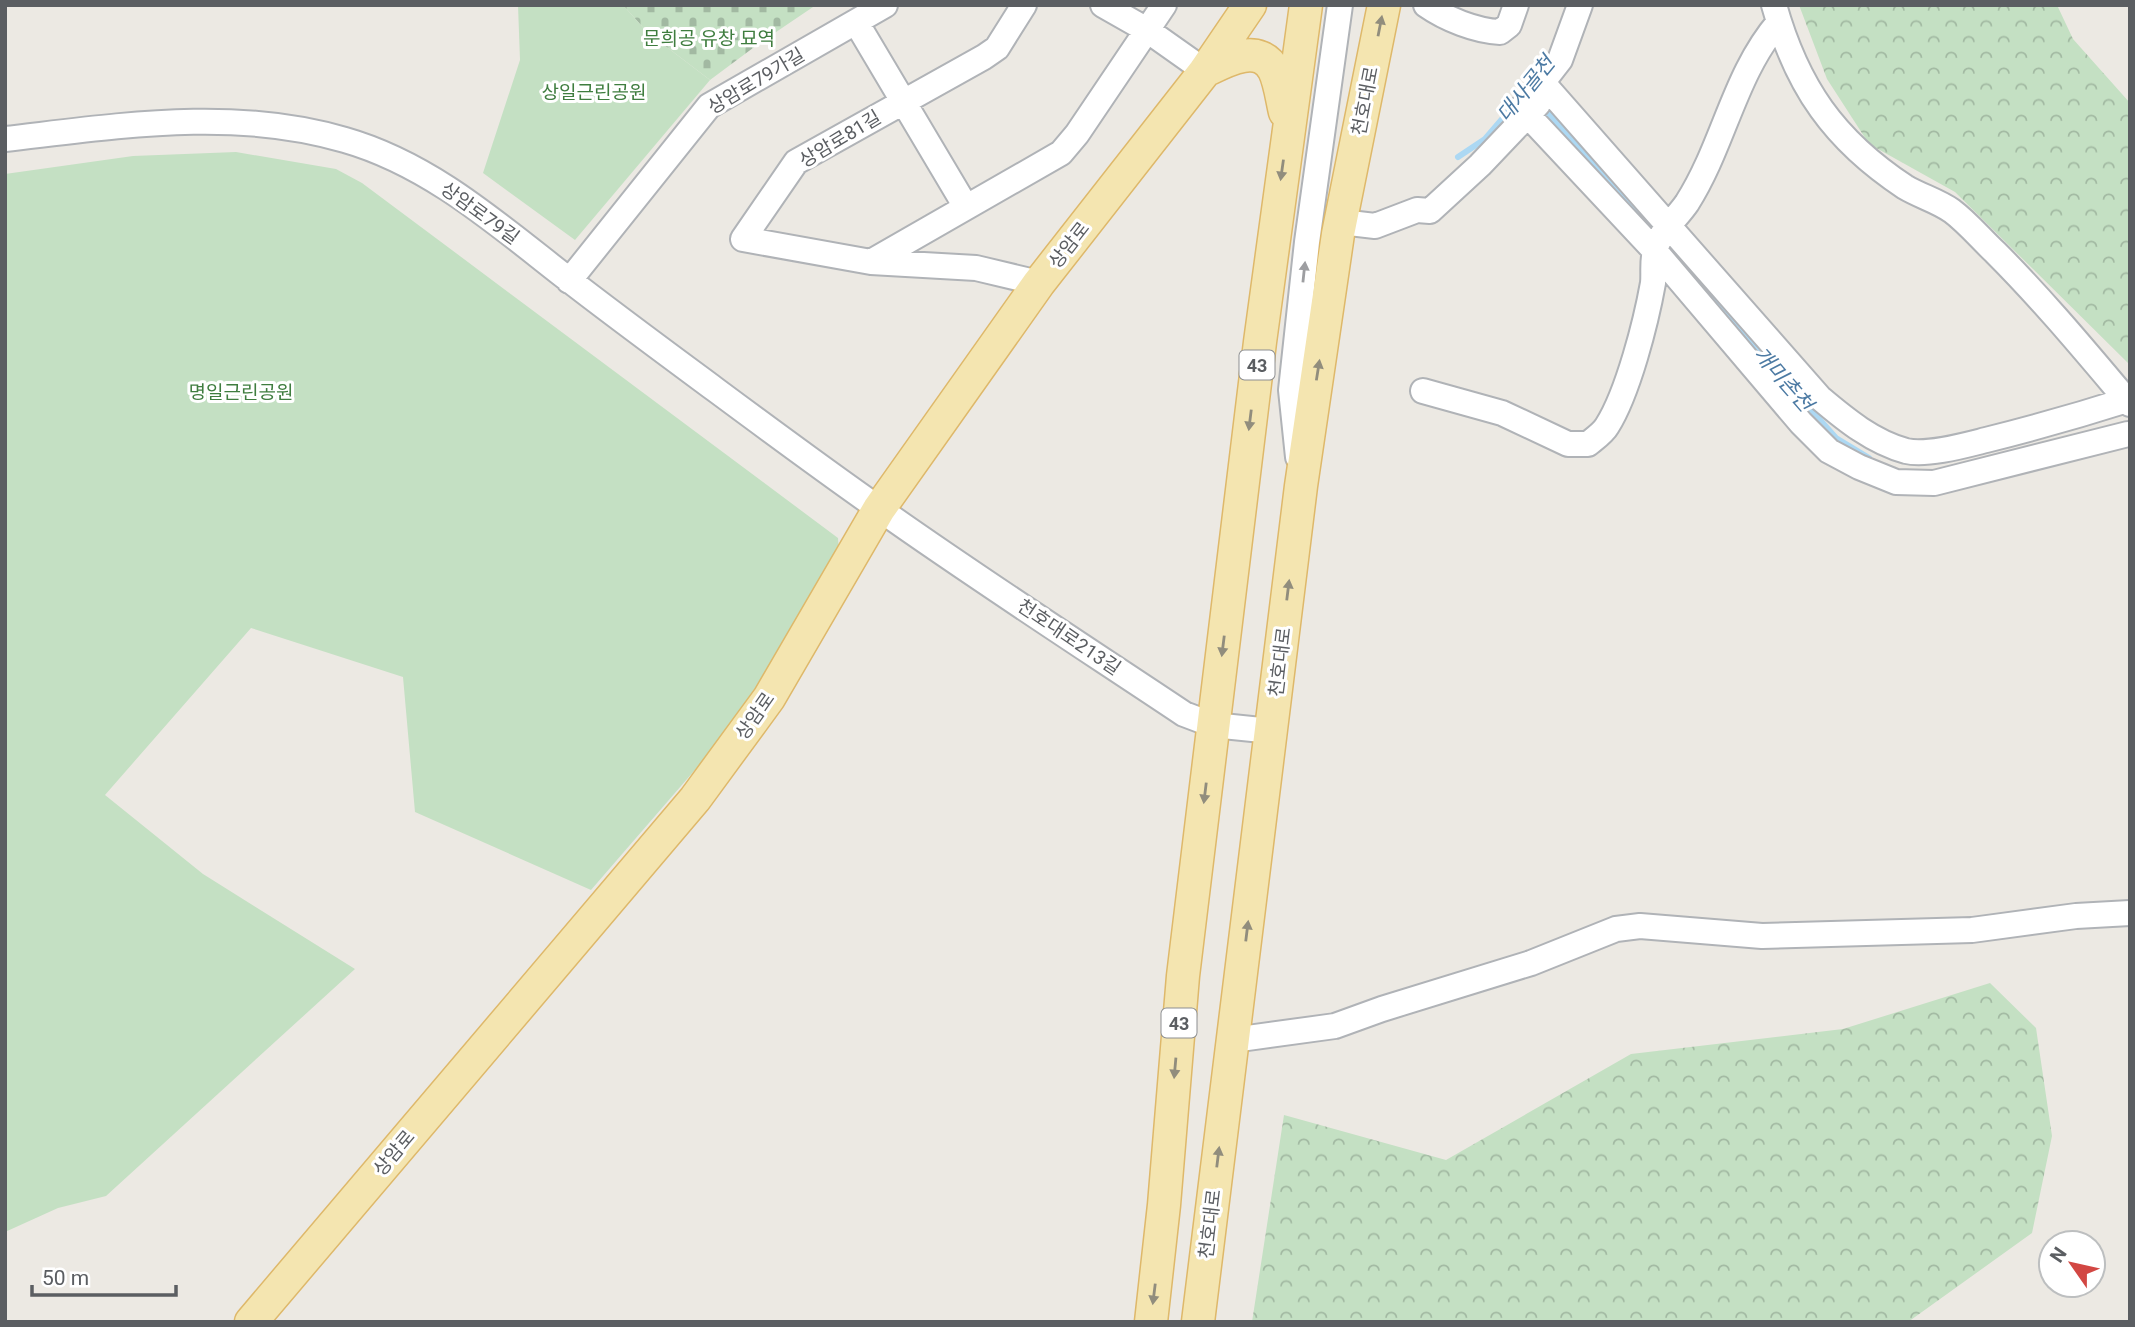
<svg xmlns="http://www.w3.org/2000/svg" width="2135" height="1327" viewBox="0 0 2135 1327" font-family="Roboto,'Noto Sans KR',sans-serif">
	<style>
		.forest { fill: url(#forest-crowns) }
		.cemetery { fill: url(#cemetery-stones) }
		.green { fill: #c4e0c3 }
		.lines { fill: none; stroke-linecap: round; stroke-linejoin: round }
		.stream { stroke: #acd8f3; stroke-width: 6 }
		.minor-casing { stroke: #b0b3b7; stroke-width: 28 }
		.major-casing { stroke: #deb86a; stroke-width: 35 }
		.minor { stroke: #fff; stroke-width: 24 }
		.major { stroke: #f4e5b0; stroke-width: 32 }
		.oneway { fill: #918d7d }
		.oneway2 { fill: #9d9ea1 }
		.labels { text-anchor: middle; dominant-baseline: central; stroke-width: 6; stroke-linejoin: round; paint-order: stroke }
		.shield { fill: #fff; stroke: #8c8e91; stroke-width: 2 }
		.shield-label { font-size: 18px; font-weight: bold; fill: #5b5e62 }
		.park-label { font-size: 19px; fill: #3f7d3f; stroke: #fff }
		.street-label { font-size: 19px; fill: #5b5e62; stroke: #fff }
		.water-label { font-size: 21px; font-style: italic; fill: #4c7aa3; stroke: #fff }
	</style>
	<defs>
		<pattern id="forest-crowns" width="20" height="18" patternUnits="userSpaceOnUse" patternTransform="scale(1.75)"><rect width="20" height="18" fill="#c4e0c3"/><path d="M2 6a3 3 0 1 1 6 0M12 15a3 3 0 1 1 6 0" fill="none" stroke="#a2b9a2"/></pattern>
		<pattern id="cemetery-stones" width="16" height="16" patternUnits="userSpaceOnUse" patternTransform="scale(1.75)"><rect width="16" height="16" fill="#c4e0c3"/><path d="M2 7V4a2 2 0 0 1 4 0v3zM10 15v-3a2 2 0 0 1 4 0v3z" fill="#a2b9a2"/></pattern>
	</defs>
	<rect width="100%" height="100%" fill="#ece9e3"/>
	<path class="forest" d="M1799,5H2057L2073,39L2130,103V365L1955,192L1869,144L1827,79Z
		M1990,983L2036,1028L2052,1136L2032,1233L1908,1322H1252L1284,1115L1446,1160L1631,1054L1843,1029Z"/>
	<path class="cemetery" d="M623,5H816L757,45L710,80L647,32Z"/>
	<path class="green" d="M518,5H623L647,32L710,80L575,240L483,173L520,60Z
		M236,152L336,169L362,183L838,538L839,552L745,712L591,890L415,812L403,677L251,628L105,795L203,874L355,969L106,1196L58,1208L5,1232V174L133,156Z"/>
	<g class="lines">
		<path class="stream" d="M1542,106L1636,214
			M1458,157L1485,139L1533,83
			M1699,284L1836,438L1869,458"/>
		<defs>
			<path id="minor" d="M1024,5L997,48L984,57L796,162L743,239L871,262L976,268L1039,283
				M1103,5L1147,30L1205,71
				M1426,5C1446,19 1476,31 1500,32L1509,25L1516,5
				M1774,5C1797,87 1834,140 1905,187C1920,196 1938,201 1952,211C1968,223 1981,239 1995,252C2043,300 2086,352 2130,404
				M856,22L966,207
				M1542,82L1820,398C1846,420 1873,442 1906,451C1927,456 1966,445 1986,440C2034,428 2080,415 2127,400
				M1539,87L1560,60L1580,5
				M1521,108L1655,251L1801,423L1829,451L1859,467L1896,482L1934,483L2128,434
				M5,139C119,126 233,107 345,140C429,164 496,223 564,276C609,311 655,345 701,379C759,422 818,466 878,508C978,579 1082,646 1184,714L1213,725L1272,731
				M1341,222L1375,226L1417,210L1430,211L1480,165L1538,104
				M871,262L1061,153L1077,134L1164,5
				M569,281L709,106L885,5
				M1423,391L1502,413L1568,444H1588C1594,439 1603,433 1607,426C1628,393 1646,322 1653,283C1654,273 1652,262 1655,251C1660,231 1676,219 1687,203C1724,145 1734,74 1779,22
				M1298,457L1291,390L1307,242L1340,5
				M1233,1040L1335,1026L1382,1009L1531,963L1616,929L1640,926L1762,936L1972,930L2076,916L2130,913"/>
			<path id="major" d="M1205,71C1225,61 1259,42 1274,70C1280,82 1282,100 1285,112
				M251,1322L695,799L769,698L879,509L1039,283L1205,71L1250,5
				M1151,1322L1164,1205L1183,976L1260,342L1306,5
				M1198,1322L1301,486L1338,234L1384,5"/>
		</defs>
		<use href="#minor" class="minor-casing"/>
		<use href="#major" class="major-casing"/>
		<use href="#minor" class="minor"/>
		<use href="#major" class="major"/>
	</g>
	<defs><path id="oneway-solid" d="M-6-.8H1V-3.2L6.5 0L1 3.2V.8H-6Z" transform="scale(1.75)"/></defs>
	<g class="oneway">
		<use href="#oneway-solid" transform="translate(1380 26) rotate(-79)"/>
		<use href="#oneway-solid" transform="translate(1282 170) rotate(98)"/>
		<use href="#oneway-solid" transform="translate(1318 370) rotate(-81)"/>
		<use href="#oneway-solid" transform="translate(1250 420) rotate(97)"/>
		<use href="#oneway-solid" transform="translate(1288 590) rotate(-83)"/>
		<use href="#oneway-solid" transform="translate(1223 646) rotate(97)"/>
		<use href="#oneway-solid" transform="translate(1205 793) rotate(97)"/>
		<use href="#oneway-solid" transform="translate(1247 931) rotate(-83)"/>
		<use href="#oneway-solid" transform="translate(1175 1068) rotate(95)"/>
		<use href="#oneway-solid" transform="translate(1218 1157) rotate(-83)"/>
		<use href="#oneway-solid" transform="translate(1154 1294) rotate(97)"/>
	</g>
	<use class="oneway2" href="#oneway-solid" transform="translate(1304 272) rotate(-84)"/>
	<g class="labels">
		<g class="shield">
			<rect x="1239.5" y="350.5" width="35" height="29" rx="5"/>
			<rect x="1161.5" y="1008.5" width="35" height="29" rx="5"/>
		</g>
		<g class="shield-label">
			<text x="1257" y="365">43</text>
			<text x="1179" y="1023">43</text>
		</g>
		<g class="park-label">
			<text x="709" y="38">문희공 유창 묘역</text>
			<text x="594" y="92">상일근린공원</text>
			<text x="241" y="392">명일근린공원</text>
		</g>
		<g class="street-label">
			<text transform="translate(756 81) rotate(-31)">상암로79가길</text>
			<text transform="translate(1365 101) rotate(-79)">천호대로</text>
			<text transform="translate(840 139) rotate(-31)">상암로81길</text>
			<text transform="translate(480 213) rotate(36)">상암로79길</text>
			<text transform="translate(1069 245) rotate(-52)">상암로</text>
			<text transform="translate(1069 637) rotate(34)">천호대로213길</text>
			<text transform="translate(1280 662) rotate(-83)">천호대로</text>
			<text transform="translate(755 716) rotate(-55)">상암로</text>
			<text transform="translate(394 1153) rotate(-50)">상암로</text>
			<text transform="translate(1210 1224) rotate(-83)">천호대로</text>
		</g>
		<g class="water-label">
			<text transform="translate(1526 89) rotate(-51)">대사골천</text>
			<text transform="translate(1783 379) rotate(49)">개미촌천</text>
		</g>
	</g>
	<rect width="2135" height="1327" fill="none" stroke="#5b5e62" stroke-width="14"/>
	<g transform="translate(2072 1264) rotate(304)"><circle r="33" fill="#ffffff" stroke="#bdbfc0" stroke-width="2"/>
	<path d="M0-5L12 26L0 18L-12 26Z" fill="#d24743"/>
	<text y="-10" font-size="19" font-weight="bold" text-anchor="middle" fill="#5b5e62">N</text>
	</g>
	<path d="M32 1285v10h144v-10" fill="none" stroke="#5b5e62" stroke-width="3.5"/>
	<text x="42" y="1285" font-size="21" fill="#5b5e62" stroke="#ffffff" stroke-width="5" paint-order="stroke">50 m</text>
</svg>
